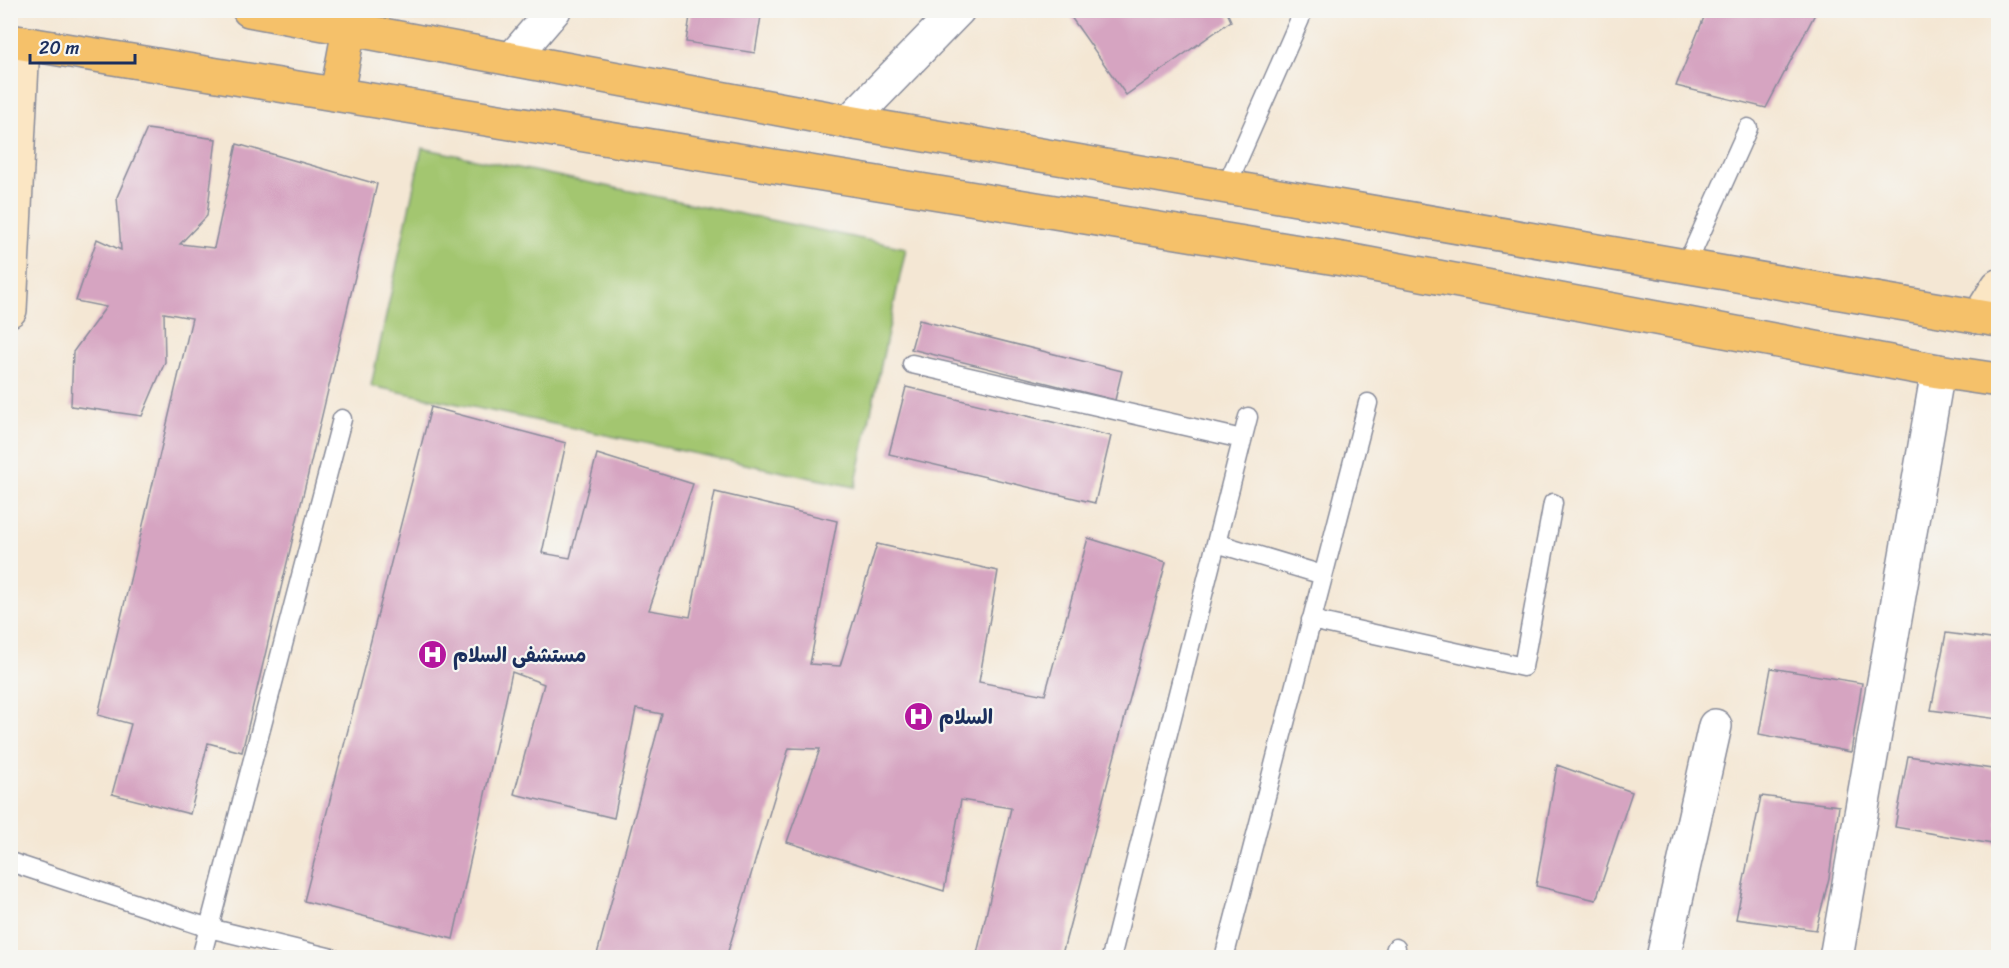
<svg xmlns="http://www.w3.org/2000/svg" width="2009" height="968" viewBox="0 0 2009 968" font-family="Sriracha,'Playpen Sans Arabic',sans-serif">
	<style>
		.green { fill: #a3c66f; stroke: #5f7a66; stroke-width: 1.5 }
		.building { fill: #d6a4c1 }
		.lines { fill: none; stroke-linecap: round; stroke-linejoin: round }
		.lane-casing { stroke: #888b99; stroke-width: 21 }
		.street-casing { stroke: #888b99; stroke-width: 36 }
		.secondary-casing { stroke: #888b99; stroke-width: 36 }
		.primary-casing { stroke: #888b99; stroke-width: 36 }
		.lane { stroke: #fff; stroke-width: 18 }
		.street { stroke: #fff; stroke-width: 33 }
		.secondary { stroke: #fbe6c4; stroke-width: 33 }
		.primary { stroke: #f5c16b; stroke-width: 33 }
		.labels { text-anchor: middle; dominant-baseline: central; stroke-width: 4.5; stroke-linejoin: round; paint-order: stroke }
		.poi-label { font-size: 20px; font-weight: bold; fill: #1b2f5e; stroke: #f6f6f2; text-anchor: start }
	</style>
	<rect width="100%" height="100%" fill="#f6f6f2"/>
	<filter id="ink" filterUnits="userSpaceOnUse"><feTurbulence type="fractalNoise" baseFrequency=".0167" numOctaves="2"/><feDisplacementMap in="SourceGraphic" scale="12" xChannelSelector="R" yChannelSelector="G"/><feConvolveMatrix kernelMatrix="1 2 1 2 8 2 1 2 1" color-interpolation-filters="sRGB"/></filter>
	<filter id="wash" filterUnits="userSpaceOnUse"><feTurbulence type="fractalNoise" baseFrequency=".008" numOctaves="4" result="noise"/><feDisplacementMap in="SourceGraphic" scale="24" xChannelSelector="R" yChannelSelector="G"/><feGaussianBlur stdDeviation="1.35" result="paint"/><feColorMatrix in="noise" values="0 0 0 0 0 0 0 0 0 0 0 0 0 0 0 0 0 1.4 0 .05"/><feComposite in="paint" operator="in"/></filter>
	<g filter="url(#wash)">
		<rect width="100%" height="100%" fill="#f4e7d4"/>
		<path class="green" d="M422,148L906,248L855,487L371,386Z"/>
		<g id="blocks">
			<path class="building" d="M691,10H762L755,53L686,42Z
				M1066,10H1226L1231,21L1126,95Z
				M1707,10H1817L1766,108L1676,86Z
				M147,129L216,139L207,216L180,244L214,248L237,144L377,184L242,752L208,743L190,814L112,794L131,724L98,715L192,318L164,313L165,362L142,416L71,406L73,352L106,307L76,301L97,239L121,250L117,197Z
				M919,320L1122,371L1115,400L911,349Z
				M906,387L1111,436L1095,503L889,454Z
				M431,407L566,443L542,553L570,558L597,454L693,484L649,610L690,617L715,492L837,521L810,664L840,666L877,544L998,571L979,682L1045,695L1088,538L1166,562L1061,958H976L1011,808L961,800L944,891L787,842L820,749L789,748L726,958H596L662,714L636,709L614,818L514,794L544,684L512,672L453,939L304,901Z
				M1946,633L1998,640V719L1931,710Z
				M1771,668L1862,683L1851,752L1759,734Z
				M1908,756L1998,770V845L1895,827Z
				M1557,765L1632,792L1596,900L1536,886Z
				M1761,796L1839,806L1829,878L1816,930L1736,919Z"/>
		</g>
	</g>
	<g filter="url(#ink)">
		<use href="#blocks" fill-opacity="0" stroke="#888b99" stroke-width="1.5"/>
		<g class="lines">
			<defs>
				<path id="lane" d="M1226,187L1300,19
					M1686,266L1748,128
					M912,364L1242,439
					M1216,543L1323,575
					M1311,620L1523,667L1553,503
					M10,862L209,928L332,958
					M201,958L342,419
					M1111,958L1248,417
					M1224,958L1368,403
					M1393,958L1396,948"/>
				<path id="street" d="M512,59L554,10
					M849,122L958,10
					M1663,958L1715,726
					M1836,958L1938,371"/>
				<path id="secondary" d="M10,310L23,43
					M1979,317L1998,286"/>
				<path id="primary" d="M249,10L849,122L1998,320
					M10,41L1342,259L1938,371L1998,380
					M337,93L349,29"/>
			</defs>
			<use href="#lane" class="lane-casing"/>
			<use href="#street" class="street-casing"/>
			<use href="#secondary" class="secondary-casing"/>
			<use href="#primary" class="primary-casing"/>
			<use href="#lane" class="lane"/>
			<use href="#street" class="street"/>
			<use href="#secondary" class="secondary"/>
			<use href="#primary" class="primary"/>
		</g>
	</g>
	<defs>
		<symbol id="hospital-disc" viewBox="-11 -11 22 22"><circle r="9.5" fill="#b5179e" stroke="#f6f6f2"/><path d="M-5-5h3v3.5h4V-5h3V5h-3V1.5h-4V5h-3Z" fill="#fff"/></symbol>
	</defs>
	<g fill-rule="evenodd">
		<use href="#hospital-disc" x="416" y="638" width="33" height="33"/>
		<use href="#hospital-disc" x="902" y="700" width="33" height="33"/>
	</g>
	<g class="labels">
		<g class="poi-label">
			<text x="453" y="655">مستشفى السلام</text>
			<text x="939" y="717">السلام</text>
		</g>
	</g>
	<rect width="2009" height="968" fill="none" stroke="#f6f6f2" stroke-width="36"/>
	<path d="M30 54v9h105v-9" fill="none" stroke="#1b2f5e" stroke-width="3"/>
	<text x="39" y="54" font-size="18" fill="#1b2f5e" stroke="#f6f6f2" stroke-width="4.5" paint-order="stroke">20 m</text>
</svg>
